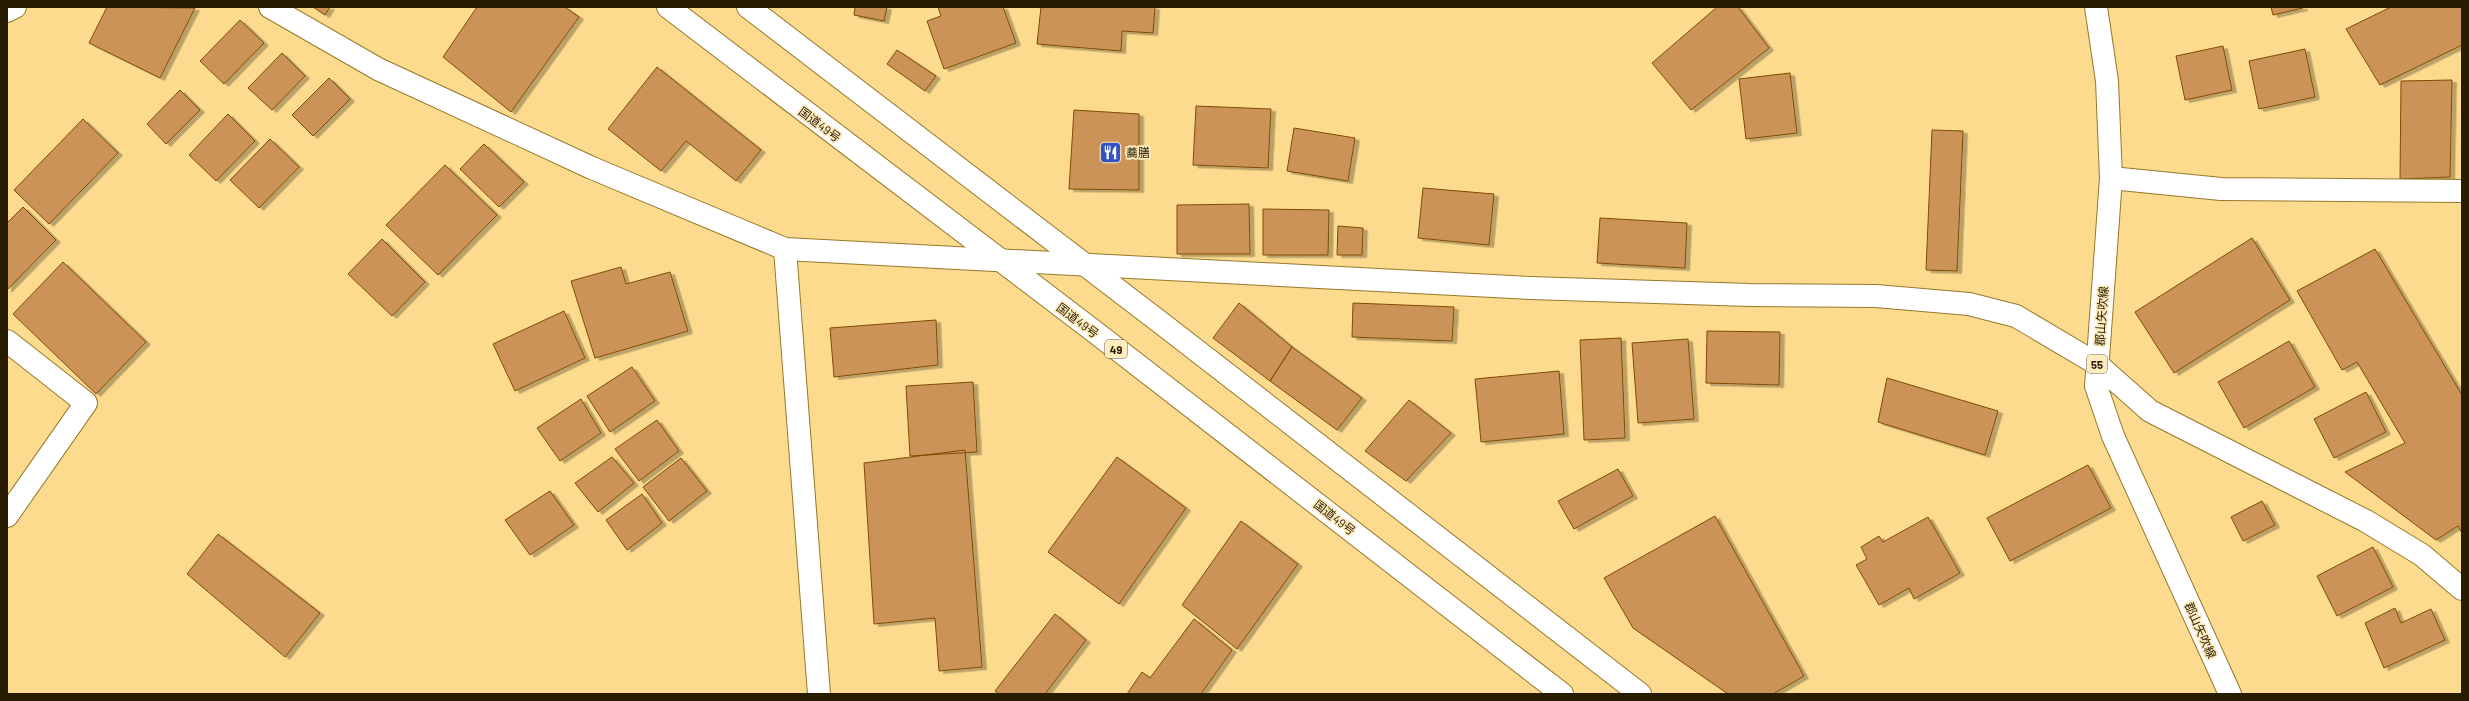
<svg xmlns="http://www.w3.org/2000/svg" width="2469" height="701" viewBox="0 0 2469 701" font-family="Barlow,'Noto Sans JP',sans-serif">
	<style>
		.building { fill: #cb9358; stroke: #7e4c02; filter: url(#shadow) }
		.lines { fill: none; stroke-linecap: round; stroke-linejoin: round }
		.street-casing { stroke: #97782b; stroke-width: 24 }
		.secondary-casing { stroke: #97782b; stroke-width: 24 }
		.primary-casing { stroke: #97782b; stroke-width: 24 }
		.highway-casing { stroke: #97782b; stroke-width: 24 }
		.street { stroke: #fff; stroke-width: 22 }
		.secondary { stroke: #fff; stroke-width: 22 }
		.primary { stroke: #fff; stroke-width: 22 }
		.highway { stroke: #fff; stroke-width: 22 }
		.labels { text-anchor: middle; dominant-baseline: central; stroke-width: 3.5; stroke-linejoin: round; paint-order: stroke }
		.shield { fill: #feebbe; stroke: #685939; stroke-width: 1 }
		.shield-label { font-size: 11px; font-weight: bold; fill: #271b00 }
		.street-label { font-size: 12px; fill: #271b00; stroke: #feebbe }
		.poi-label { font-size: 12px; fill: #271b00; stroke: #feebbe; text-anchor: start }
	</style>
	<defs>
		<filter id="shadow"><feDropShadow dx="4.5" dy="2.5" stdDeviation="0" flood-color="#0004"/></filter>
	</defs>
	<rect width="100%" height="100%" fill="#fcdb8f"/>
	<path class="building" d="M107,7L195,8L160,78L89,43Z
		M313,7H330L325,15Z
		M477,7H565L579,17L511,112L443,57Z
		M855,7H887L884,21L854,15Z
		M938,7H1003L1016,43L944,69L927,21L941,16Z
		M1041,7H1155L1153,33L1122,31L1121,51L1037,44Z
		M1717,7H1738L1769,48L1691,110L1652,63Z
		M2271,7H2303V8L2273,15Z
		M2391,7H2462V45L2380,85L2346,29Z
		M240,20L264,43L224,84L200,61Z
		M2223,46L2232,90L2185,100L2176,56Z
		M2305,49L2315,97L2259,109L2249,61Z
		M897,50L936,76L925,91L887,64Z
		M282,53L305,76L272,110L248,88Z
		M657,67L761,150L736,181L686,141L661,171L608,129Z
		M1790,73L1797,133L1746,139L1739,79Z
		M329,78L350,99L313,136L292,115Z
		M2452,80L2450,177L2400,179L2401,81Z
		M180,90L200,110L166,144L147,124Z
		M1196,106L1271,109L1268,168L1193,165Z
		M1074,110L1139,114V190L1069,189Z
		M228,114L255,141L216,181L189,155Z
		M83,119L118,153L49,224L14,190Z
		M1294,128L1355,138L1348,181L1287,171Z
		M1932,130L1963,131L1957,271L1926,270Z
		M270,139L299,167L259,208L230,180Z
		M484,144L524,182L499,207L460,169Z
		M445,165L497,215L438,275L386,225Z
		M1423,188L1494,194L1489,245L1418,238Z
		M1249,204L1250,254H1177V205Z
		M23,207L56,240L7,290V223Z
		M1263,209L1329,210L1328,255H1263Z
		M1600,218L1687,223L1685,268L1597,263Z
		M1338,226L1363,228L1362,255H1337Z
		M2252,238L2290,300L2174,373L2135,312Z
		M382,239L425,282L392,316L348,274Z
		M2375,249L2462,395V533L2458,526L2436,540L2345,472L2405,443L2357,362L2342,370L2297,291Z
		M63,262L146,342L96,394L13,314Z
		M621,267L626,284L670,272L688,331L595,358L571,281Z
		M1239,303L1292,347L1270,381L1213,338Z
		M1353,303L1454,307L1452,341L1352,337Z
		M564,311L585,358L515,391L493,344Z
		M936,320L938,365L834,377L830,328Z
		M1707,331L1780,332L1779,385L1706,383Z
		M1621,338L1625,438L1584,440L1580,340Z
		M1688,339L1694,419L1638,423L1632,343Z
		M2289,341L2315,387L2244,428L2218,382Z
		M1292,347L1362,398L1337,430L1270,381Z
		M632,367L655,401L610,432L587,396Z
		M1559,371L1564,434L1481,442L1475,379Z
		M1887,378L1998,411L1985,455L1878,422Z
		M973,382L977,452L910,456L906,386Z
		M2366,392L2386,432L2334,458L2314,419Z
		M581,399L601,433L560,461L537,428Z
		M1409,400L1451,433L1406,481L1365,451Z
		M657,420L679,451L639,481L615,449Z
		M965,450L982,667L939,671L935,618L874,624L864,463Z
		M612,457L634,483L598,512L575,483Z
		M1117,457L1186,508L1119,604L1048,552Z
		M681,458L707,491L669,521L643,487Z
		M2088,465L2111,508L2010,561L1987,518Z
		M1618,469L1633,496L1574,529L1558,501Z
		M550,491L574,525L530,555L505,520Z
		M642,494L662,523L627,550L606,520Z
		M2262,501L2275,525L2243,541L2231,517Z
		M1715,516L1804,676L1773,694H1728L1633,628L1604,578Z
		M1928,517L1960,573L1914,599L1909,588L1879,605L1856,565L1867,559L1861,547L1879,536L1883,542Z
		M1241,521L1298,564L1237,649L1182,605Z
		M218,534L320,613L285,657L187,574Z
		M2373,547L2393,587L2337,616L2317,576Z
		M2395,608L2401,623L2431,609L2445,640L2384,668L2365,623Z
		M1055,614L1086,640L1045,694H999L995,691Z
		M1194,619L1232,650L1201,694H1127L1142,672L1150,678Z"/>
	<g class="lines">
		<defs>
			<path id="street" d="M270,7L378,69L592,168L785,249L1530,288L1750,295L1876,296L1969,304L2016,316L2097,364L2150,411L2366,521L2422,555L2462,589
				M7,11L15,7
				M785,249L819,694
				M7,341L86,403L7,516"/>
			<path id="secondary" d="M2111,178L2221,189L2462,191"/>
			<path id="primary" d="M2096,7L2107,81L2111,178L2096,386L2113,436L2230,694"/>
			<path id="highway" d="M668,7L1095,332L1562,694
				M748,7L1165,326L1640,694"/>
		</defs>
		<use href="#street" class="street-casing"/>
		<use href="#secondary" class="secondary-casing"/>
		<use href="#primary" class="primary-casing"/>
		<use href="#highway" class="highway-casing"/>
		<use href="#street" class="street"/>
		<use href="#secondary" class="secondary"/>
		<use href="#primary" class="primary"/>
		<use href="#highway" class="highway"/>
	</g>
	<defs>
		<symbol id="restaurant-square" viewBox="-11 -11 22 22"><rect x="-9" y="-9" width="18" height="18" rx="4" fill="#3253c3" stroke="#feebbe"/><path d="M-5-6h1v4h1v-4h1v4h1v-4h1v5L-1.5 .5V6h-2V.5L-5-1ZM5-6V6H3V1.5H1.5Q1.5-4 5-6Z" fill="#fff"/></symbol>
	</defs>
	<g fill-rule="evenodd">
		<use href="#restaurant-square" x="1098" y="140" width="25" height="25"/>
	</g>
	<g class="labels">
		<g class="shield">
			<rect x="1105" y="340" width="22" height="18" rx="3"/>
			<rect x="2087" y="355" width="20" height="18" rx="3"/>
		</g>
		<g class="shield-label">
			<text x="1116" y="349">49</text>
			<text x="2097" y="364">55</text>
		</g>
		<g class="street-label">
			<text transform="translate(820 124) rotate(37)">国道49号</text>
			<text transform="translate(2101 316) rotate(-86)">郡山矢吹線</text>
			<text transform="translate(1078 320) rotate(37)">国道49号</text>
			<text transform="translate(1335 517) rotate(38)">国道49号</text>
			<text transform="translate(2201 630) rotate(66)">郡山矢吹線</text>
		</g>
		<g class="poi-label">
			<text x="1126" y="152">蕎膳</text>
		</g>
	</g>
	<rect width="2469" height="701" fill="none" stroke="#271b00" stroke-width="16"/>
</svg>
